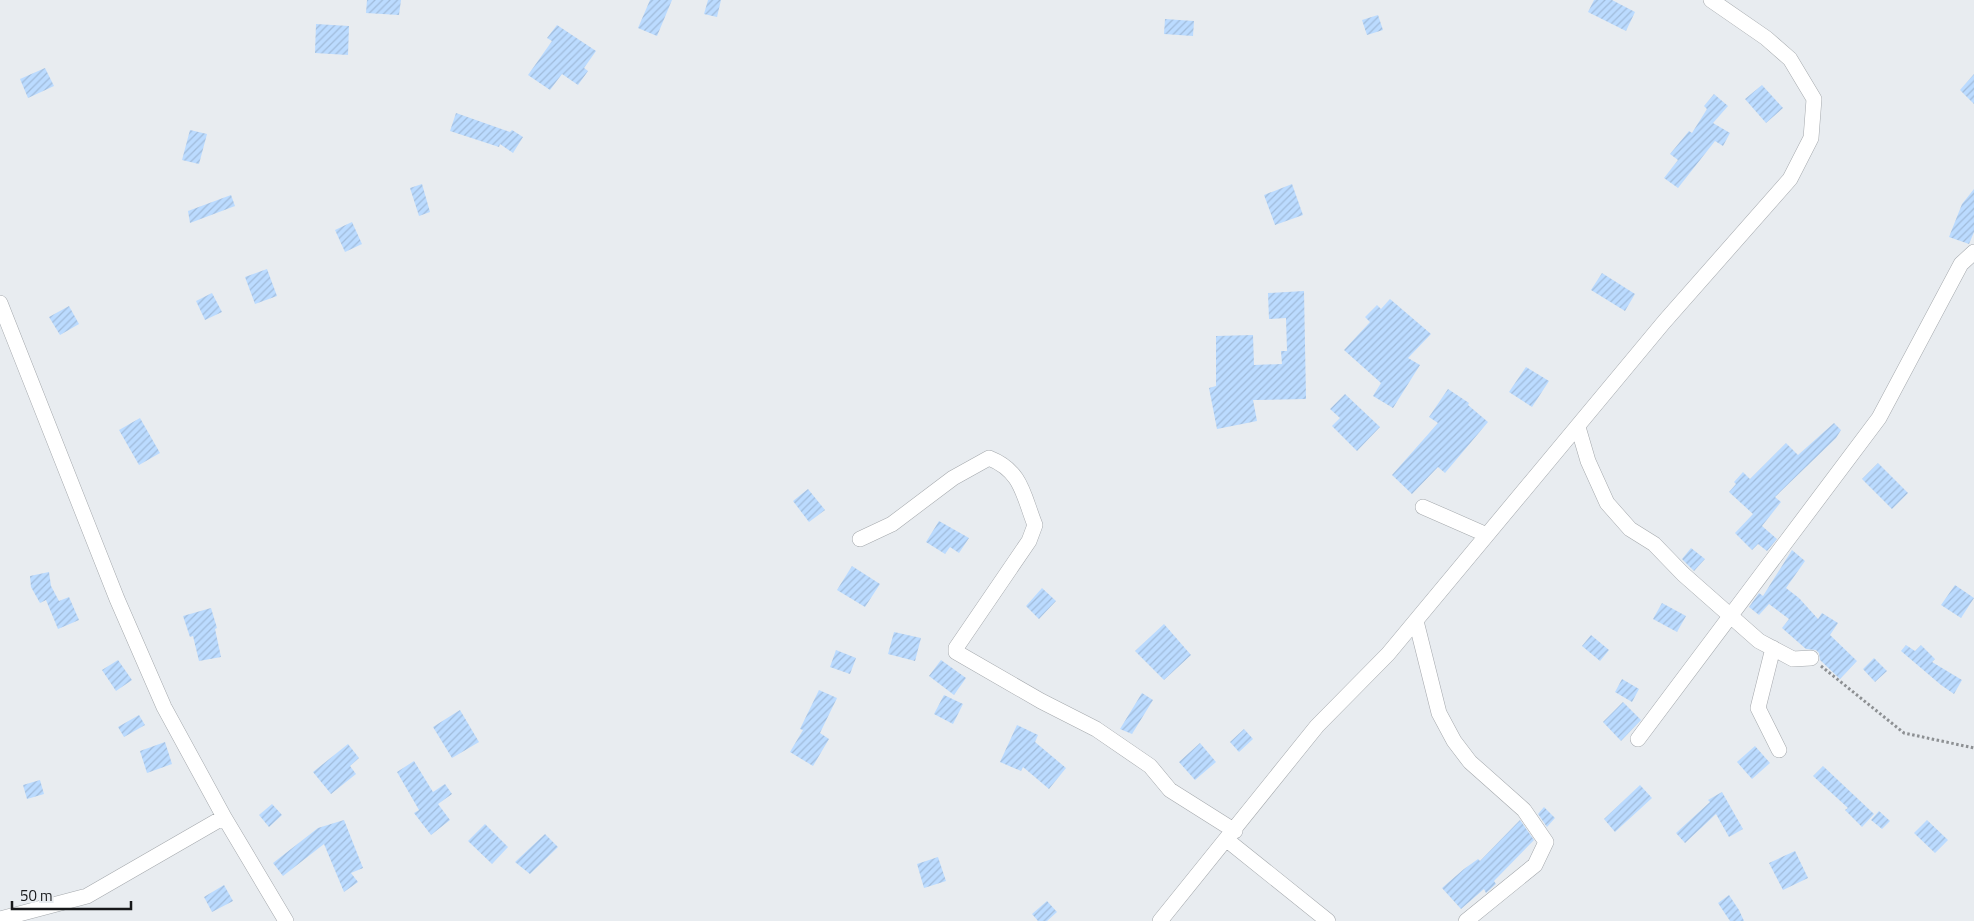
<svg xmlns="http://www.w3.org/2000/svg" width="1974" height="921" viewBox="0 0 1974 921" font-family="'Titillium Web',sans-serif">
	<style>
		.building { fill: url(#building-hatch) }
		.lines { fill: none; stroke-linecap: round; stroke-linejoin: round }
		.street-casing { stroke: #a4a8ac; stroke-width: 16 }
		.path { stroke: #8d9093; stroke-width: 3; stroke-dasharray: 2.5 2.5; stroke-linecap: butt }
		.street { stroke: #fff; stroke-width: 15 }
	</style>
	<defs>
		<pattern id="building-hatch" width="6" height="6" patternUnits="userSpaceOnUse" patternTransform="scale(1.25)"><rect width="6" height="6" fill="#bbdbff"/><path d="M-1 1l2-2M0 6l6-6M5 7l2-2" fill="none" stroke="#a0bbda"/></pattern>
	</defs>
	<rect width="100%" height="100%" fill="#e8ecf0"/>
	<path class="building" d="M367,0H401L399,15L366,13Z
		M650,0H672L657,36L638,28Z
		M708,0H721L717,17L704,14Z
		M1594,0H1612L1635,12L1626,31L1588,12Z
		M1378,15L1383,30L1367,35L1362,20Z
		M1165,19L1194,21L1193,36L1164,34Z
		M316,24L349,26L348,55L315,53Z
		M557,25L596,51L584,68L588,71L578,85L562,74L550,90L528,75L552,41L547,38Z
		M45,68L54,86L28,98L20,79Z
		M1974,74V104L1960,90Z
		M1762,85L1783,108L1766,123L1745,99Z
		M1714,94L1728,106L1713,123L1730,133L1723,146L1715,141L1678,188L1664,178L1678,160L1670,154L1689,131L1692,133L1707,109L1704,106Z
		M456,113L510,132L512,130L523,137L513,153L500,144L499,147L450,131Z
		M190,130L207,134L199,164L182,160Z
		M422,184L430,212L419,216L410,188Z
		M1292,184L1303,215L1275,225L1264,195Z
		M1974,189V232L1969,244L1949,237L1962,204Z
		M231,195L235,206L190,223L188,211Z
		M352,222L362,244L345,252L335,230Z
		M267,269L277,296L255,304L245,277Z
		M1602,273L1635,294L1625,311L1591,290Z
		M1304,291L1306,399L1253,400L1257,421L1217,429L1209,388L1216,386V336L1253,335L1254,365L1282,364L1281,351H1287L1286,318L1269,319L1268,293Z
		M212,293L222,312L205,320L196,301Z
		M1390,299L1431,334L1408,358L1420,365L1393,408L1373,396L1381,383L1344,350L1370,322L1365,317L1377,305L1381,309Z
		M69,306L79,324L60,335L49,317Z
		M1526,367L1549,381L1532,407L1509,392Z
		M1448,389L1469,403L1468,405L1488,422L1445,473L1438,467L1412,494L1392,475L1438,423L1429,417Z
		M1345,394L1380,427L1357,451L1332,426L1340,418L1330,409Z
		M140,418L160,453L139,465L119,430Z
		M1834,423L1841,430L1836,438L1775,497L1781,502L1762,526L1777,539L1767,551L1758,544L1752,550L1735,533L1753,514L1729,492L1736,484L1734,482L1743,472L1750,479L1786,443L1798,455Z
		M1878,463L1908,493L1892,509L1862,479Z
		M808,489L825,510L809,522L793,501Z
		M939,521L969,538L959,553L950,547L945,554L926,542Z
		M1691,548L1705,559L1694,571L1682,559Z
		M1792,550L1805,561L1786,588L1799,598L1818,619L1822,613L1838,623L1830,635L1857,661L1840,679L1820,660L1819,653L1816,650L1806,649L1782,628L1789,619L1769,604L1759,615L1749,607L1759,593L1763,596Z
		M852,566L880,584L865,607L837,590Z
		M49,572L51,586L59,601L69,597L79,620L58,629L46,600L40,603L31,587L30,576Z
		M1955,585L1974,598L1961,618L1941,605Z
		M1042,588L1056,601L1039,619L1026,606Z
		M1662,603L1686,616L1677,632L1653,619Z
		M211,608L217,628L215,629L221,657L199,661L193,636L190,637L183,616Z
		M1164,624L1191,655L1164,680L1135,651Z
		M894,632L921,638L915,661L888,654Z
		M1591,635L1609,650L1600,661L1582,646Z
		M1906,645L1915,651L1921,645L1935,659L1932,662L1962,680L1954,694L1941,685L1901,651Z
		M836,650L856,658L850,674L830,667Z
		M1874,658L1887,671L1875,682L1863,669Z
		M118,660L132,680L116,691L102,670Z
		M941,660L966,678L954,695L929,676Z
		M1622,679L1639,689L1632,702L1615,692Z
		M819,690L837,698L820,733L829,739L813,766L790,752L803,730L800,729Z
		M1142,693L1153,700L1132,734L1120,729Z
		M944,695L963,704L953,724L934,714Z
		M1623,702L1641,720L1621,741L1603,722Z
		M460,710L479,742L452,758L433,727Z
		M139,715L145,725L124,737L118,727Z
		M1017,725L1038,735L1035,742L1066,768L1049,789L1023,767L1021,771L1000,762Z
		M1244,729L1253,739L1239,752L1230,742Z
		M165,742L172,764L147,773L140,751Z
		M1200,743L1216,762L1195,780L1179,762Z
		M348,744L359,758L350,766L356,774L331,794L313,772Z
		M1755,746L1770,763L1752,779L1737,762Z
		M414,761L433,792L445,784L452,794L438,804L450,820L431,835L414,813L419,810L397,772Z
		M1823,766L1874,814L1862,827L1845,810L1848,808L1813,776Z
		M40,780L44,794L27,799L23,785Z
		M1640,785L1652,798L1615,832L1604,819Z
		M1722,792L1743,829L1729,837L1716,814L1685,843L1676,833L1710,802L1708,800Z
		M272,804L282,815L269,827L259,815Z
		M1544,807L1555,818L1547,827L1538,814Z
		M1879,811L1890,821L1882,829L1871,820Z
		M344,820L363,868L351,873L358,882L344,892L324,844L283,876L273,863L318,828Z
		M1520,820L1534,840L1494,881L1496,884L1486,893L1484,889L1461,909L1442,888L1464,869L1478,859L1480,861Z
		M1927,820L1948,840L1935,853L1914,833Z
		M485,824L508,847L492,864L468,841Z
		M545,834L558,847L530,874L515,862Z
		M1795,851L1808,878L1783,890L1769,863Z
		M938,857L946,881L924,888L917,864Z
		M224,885L233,901L212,912L204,897Z
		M1729,895L1739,910L1744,921H1730L1718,903Z
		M1047,901L1057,912L1047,921H1038L1032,914Z"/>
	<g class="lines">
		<defs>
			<path id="street" d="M0,303L117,599L164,707L224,817L286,921
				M1578,427L1588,461L1607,503L1630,529L1654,544L1683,574L1759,641L1793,659L1811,658
				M1423,507L1487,535
				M860,539L892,524L953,478L989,458C1022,471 1023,495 1035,525L1029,541L956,648V652L1041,701L1096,729L1150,766L1170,790L1235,831
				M1416,621L1439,713L1454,741L1470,762L1524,810L1546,842L1535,865L1466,921
				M1773,648L1758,708L1779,750
				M1638,739L1879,418L1961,264L1974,252
				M1227,840L1328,921
				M0,919L87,896L224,817
				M1160,921L1317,726L1388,654L1664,322L1790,179L1811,138L1814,99L1790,59L1766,38L1711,0"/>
		</defs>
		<use href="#street" class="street-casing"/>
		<path class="path" d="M1821,666L1904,733L1974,748"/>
		<use href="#street" class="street"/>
	</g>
	<path d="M12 901v8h119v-8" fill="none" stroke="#17181a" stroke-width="2.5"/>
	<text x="20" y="901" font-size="15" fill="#17181a" stroke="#e8ecf0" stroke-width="4" paint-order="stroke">50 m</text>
</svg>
